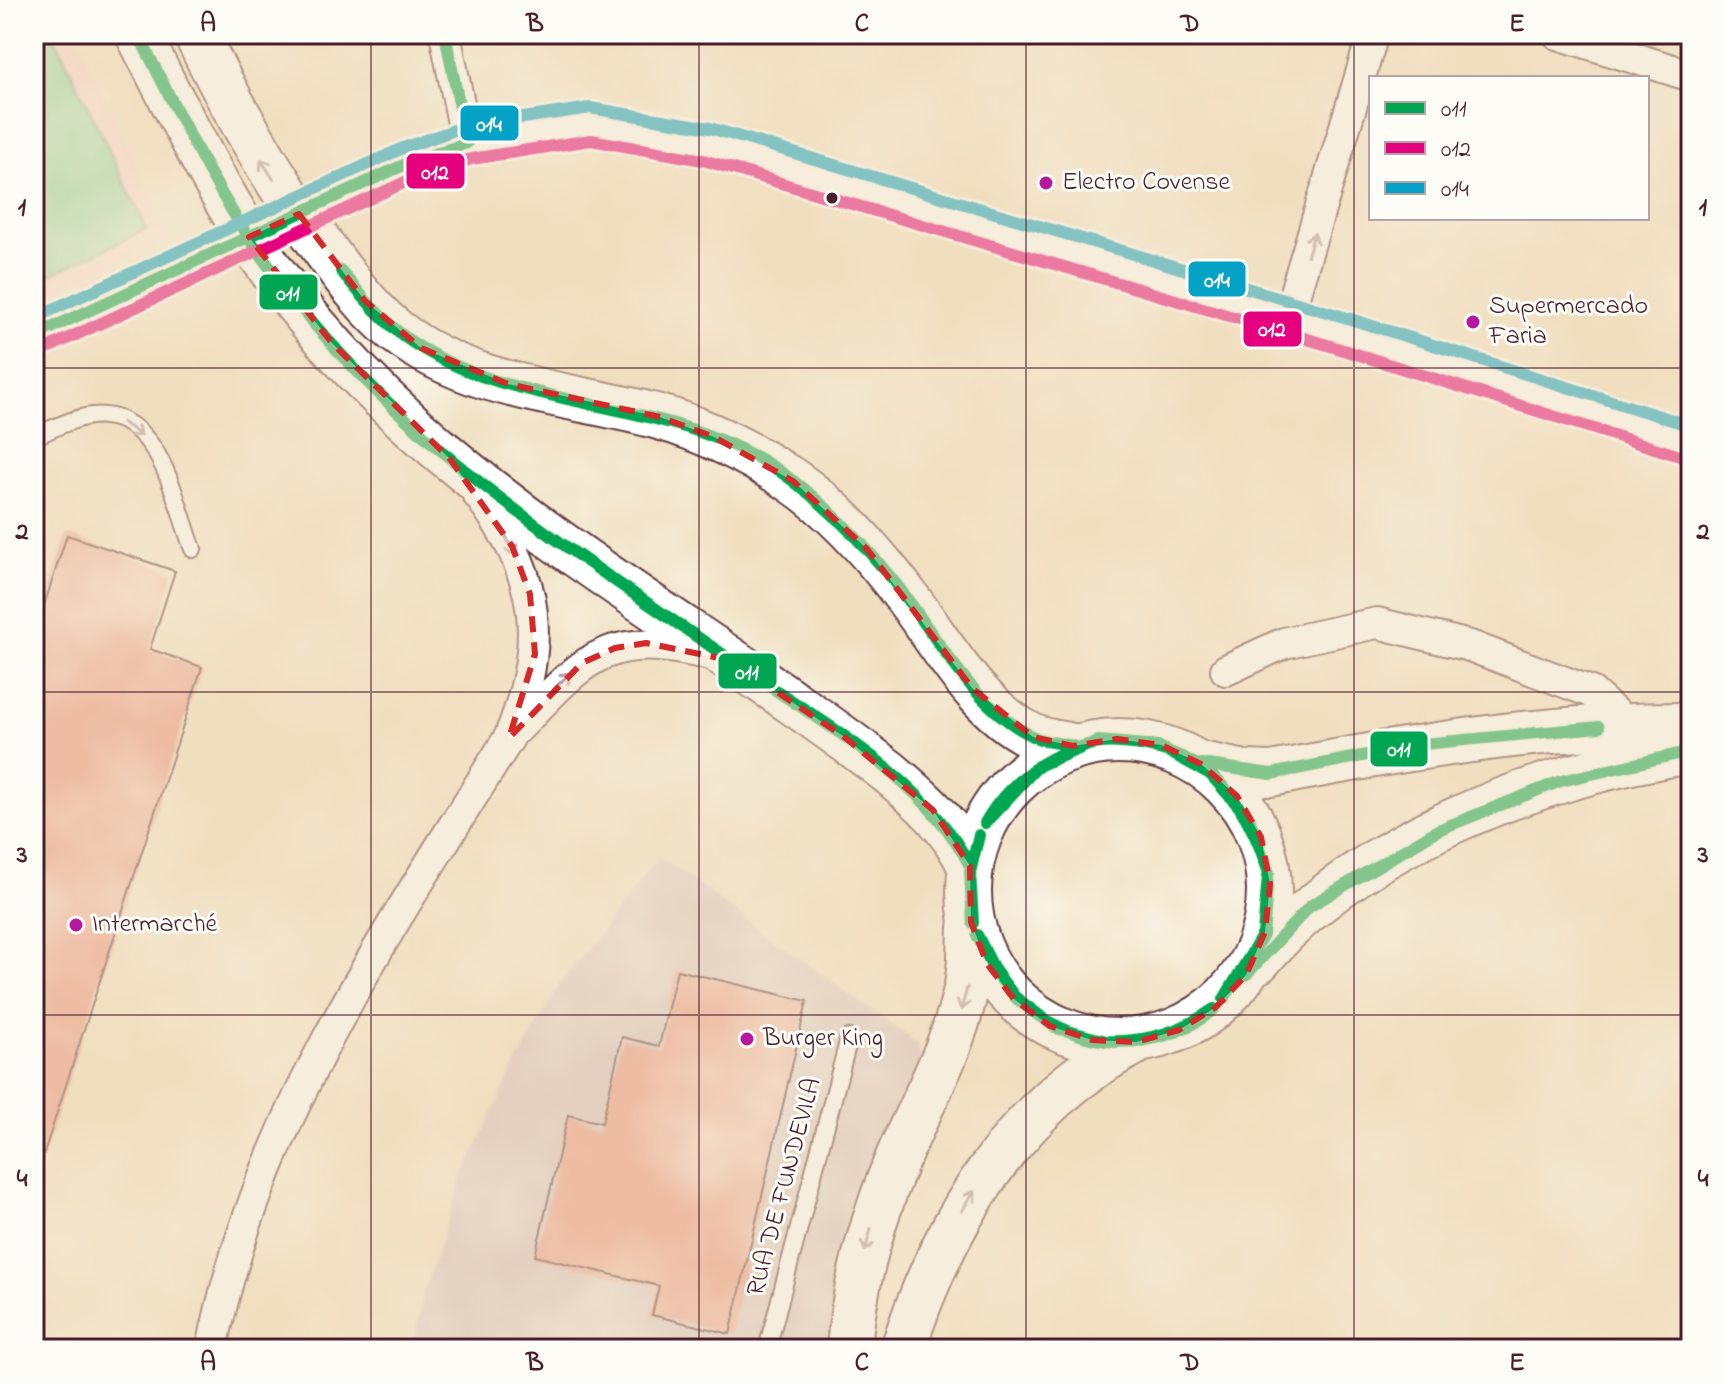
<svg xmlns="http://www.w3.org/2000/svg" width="1725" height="1383" viewBox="0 0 1725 1383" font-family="'Indie Flower',sans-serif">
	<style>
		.built { fill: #f7d0c9 }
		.industrial { fill: #d2bec1 }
		.green { fill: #7ad399; stroke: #627962; stroke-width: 2 }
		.building { fill: #e99380 }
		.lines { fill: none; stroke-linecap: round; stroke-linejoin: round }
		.lane-casing { stroke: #633c41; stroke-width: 20 }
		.street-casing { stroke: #633c41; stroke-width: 34 }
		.secondary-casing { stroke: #633c41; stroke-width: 46 }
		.primary-casing { stroke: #633c41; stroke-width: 48 }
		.lane { stroke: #fff; stroke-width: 16 }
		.street { stroke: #fff; stroke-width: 30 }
		.secondary { stroke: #fff; stroke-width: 42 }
		.primary { stroke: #fff; stroke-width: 44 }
		.secondary-bridge-casing { stroke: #633c41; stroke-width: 46; stroke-linecap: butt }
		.secondary-bridge { stroke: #fff; stroke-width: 42 }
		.bus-1-casing { stroke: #fdfcf7; stroke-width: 18 }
		.bus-2-casing { stroke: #fdfcf7; stroke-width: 18 }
		.bus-3-casing { stroke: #fdfcf7; stroke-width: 18 }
		.bus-1 { stroke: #00a651; stroke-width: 12 }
		.bus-2 { stroke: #e5007d; stroke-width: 12 }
		.bus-3 { stroke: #04a2c6; stroke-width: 12 }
		.oneway { stroke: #ae9aa0 }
		.marked { fill: none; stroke: #d62828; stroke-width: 6; stroke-dasharray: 16 10; stroke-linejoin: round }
		.grid { fill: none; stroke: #4a1f2b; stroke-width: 2; stroke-opacity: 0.55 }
		.poi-dot { fill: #b5179e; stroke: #fdfcf7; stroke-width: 3 }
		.bus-dot { fill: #4a1f2b; stroke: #fdfcf7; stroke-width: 3 }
		.labels { text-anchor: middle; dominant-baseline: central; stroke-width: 6; stroke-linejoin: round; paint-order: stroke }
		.poi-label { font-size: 26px; fill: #4a1f2b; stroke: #fdfcf7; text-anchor: start }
		.street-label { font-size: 26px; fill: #4a1f2b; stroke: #fdfcf7 }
		.line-badge { stroke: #fdfcf7; stroke-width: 3 }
		.badge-label { font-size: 22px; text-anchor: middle; font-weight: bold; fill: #fff }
		.neatline { fill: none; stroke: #4a1f2b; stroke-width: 3 }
		.grid-label { font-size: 26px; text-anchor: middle; font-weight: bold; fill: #4a1f2b }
	</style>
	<rect width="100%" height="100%" fill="#fdfcf7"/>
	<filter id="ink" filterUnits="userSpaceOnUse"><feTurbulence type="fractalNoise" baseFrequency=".0125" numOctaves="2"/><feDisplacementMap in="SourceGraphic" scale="16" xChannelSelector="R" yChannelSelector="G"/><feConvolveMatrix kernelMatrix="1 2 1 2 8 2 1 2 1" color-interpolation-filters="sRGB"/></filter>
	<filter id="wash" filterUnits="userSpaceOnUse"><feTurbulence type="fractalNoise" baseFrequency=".006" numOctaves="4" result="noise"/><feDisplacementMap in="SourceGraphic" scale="32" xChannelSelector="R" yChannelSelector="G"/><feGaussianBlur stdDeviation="1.8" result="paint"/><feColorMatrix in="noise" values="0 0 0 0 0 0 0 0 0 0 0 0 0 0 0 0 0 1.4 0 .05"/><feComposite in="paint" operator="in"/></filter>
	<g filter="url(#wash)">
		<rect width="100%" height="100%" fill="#f0dfbf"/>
		<path class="built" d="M34,34H75L170,237L34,301Z"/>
		<path class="industrial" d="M659,857L917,1043L923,1065L834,1349H412L425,1286L462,1179L510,1076L559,985Z"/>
		<path class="green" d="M54,36L147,229L34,283V45Z"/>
		<g id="blocks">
			<path class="building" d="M67,535L175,571L150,649L202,667L40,1165L34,1164V636Z
				M677,970L807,1001L730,1334L652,1315L659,1286L535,1256L568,1115L602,1123L622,1037L659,1046Z"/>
		</g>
	</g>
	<g filter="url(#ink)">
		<use href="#blocks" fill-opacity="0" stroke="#633c41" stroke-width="2"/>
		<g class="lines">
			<defs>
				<path id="lane" d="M34,437C53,428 83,413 105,416C162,421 176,505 193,549
					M767,1349L849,1038"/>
				<path id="street" d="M445,34L467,143
					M1558,34L1691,76
					M1287,319L1373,34
					M1226,670L1284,643L1377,623L1470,646L1591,692L1628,725
					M518,728C586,657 607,629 710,655
					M212,1349C255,1125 390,928 509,738C548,643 541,575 477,493"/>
				<path id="secondary" d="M408,163L467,143L591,124L707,144L1339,332L1691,443
					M34,336L136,291"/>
				<path id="primary" d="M138,34C180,115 219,197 272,271C429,491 681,612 890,773C923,801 952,826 970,866
					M196,34C233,109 272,178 322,246C344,276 368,309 397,332C472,390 572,393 659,417C705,430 750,453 790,479C834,508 876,556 908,599C944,647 976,708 1032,736C1044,742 1060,743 1073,746
					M969 891a150 150 0 1 1 300 0a150 150 0 1 1-300 0Z
					M1201,764L1245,773L1271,774C1410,747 1549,724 1691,725
					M1258,961C1356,843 1542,773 1691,751
					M849,1349C854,1283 872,1221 897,1160C921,1103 953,1050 966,989C971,970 970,948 971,928
					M903,1349C943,1224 1015,1102 1136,1042"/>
			</defs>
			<use href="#lane" class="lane-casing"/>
			<use href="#street" class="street-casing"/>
			<use href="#secondary" class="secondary-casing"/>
			<use href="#primary" class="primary-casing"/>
			<use href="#lane" class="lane"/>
			<use href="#street" class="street"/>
			<use href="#secondary" class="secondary"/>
			<use href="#primary" class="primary"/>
			<defs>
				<path id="secondary-bridge" d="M136,291L408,163"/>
			</defs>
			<use href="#secondary-bridge" class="secondary-bridge-casing"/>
			<use href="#secondary-bridge" class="secondary-bridge"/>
			<defs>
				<path id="bus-1" d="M138,34C179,114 218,198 272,271C331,351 404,423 483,485C569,552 660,611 750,673C827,726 926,779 970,866
					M445,34L467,143
					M341,271C362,296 382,321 409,340C519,415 662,393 778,470C823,501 862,541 896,584C937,636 970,704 1032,736C1044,742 1059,743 1073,746
					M34,336L408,163L467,143
					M1122,743C1207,749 1244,795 1269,873
					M1122,743L1158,746L1210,774L1249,818L1269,873
					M1201,764L1271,774L1423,744L1599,727
					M985,823C1011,776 1068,738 1122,743
					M985,823L1038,766L1098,741L1122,743
					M973,923L970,872L979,835
					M973,923L970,872L979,835
					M977,935L995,971L1015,997
					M977,935L994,971L1015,997
					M1246,975L1310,906L1438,830L1561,781L1691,751
					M1015,997C1041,1021 1071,1036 1106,1041
					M1015,997L1056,1028L1106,1041
					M1224,999L1263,935L1268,876
					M1224,999L1263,934L1268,876
					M1106,1041C1146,1043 1181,1032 1214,1009
					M1106,1041C1143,1045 1186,1034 1214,1009"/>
				<path id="bus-2" d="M41,351L414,178L471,159L591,140L703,160L1334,347L1686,458"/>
				<path id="bus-3" d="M34,318L403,148L463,127L590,108L710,128L1344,317L1691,426"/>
			</defs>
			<use href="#bus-1" class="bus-1-casing"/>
			<use href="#bus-2" class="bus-2-casing"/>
			<use href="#bus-3" class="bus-3-casing"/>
			<use href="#bus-1" class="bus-1"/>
			<use href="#bus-2" class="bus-2"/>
			<use href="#bus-3" class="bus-3"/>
		</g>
		<defs><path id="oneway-shaft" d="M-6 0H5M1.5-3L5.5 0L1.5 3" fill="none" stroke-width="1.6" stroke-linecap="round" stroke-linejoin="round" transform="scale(2)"/></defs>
		<g class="oneway">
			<use href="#oneway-shaft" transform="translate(267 169) rotate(-122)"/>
			<use href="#oneway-shaft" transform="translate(1311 244) rotate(-73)"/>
			<use href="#oneway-shaft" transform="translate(132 429) rotate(35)"/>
			<use href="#oneway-shaft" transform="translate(510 545) rotate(64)"/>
			<use href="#oneway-shaft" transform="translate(562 681) rotate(-44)"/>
			<use href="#oneway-shaft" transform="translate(964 999) rotate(105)"/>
			<use href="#oneway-shaft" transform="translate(968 1201) rotate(-59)"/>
			<use href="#oneway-shaft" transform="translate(868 1240) rotate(105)"/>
		</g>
	</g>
	<path d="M0 0H1725V1383H0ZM299,214L365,301L421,348L508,384L660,417L714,437L793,481L867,549L972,688L1033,737L1073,746L1117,739L1161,745L1201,764L1237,796L1261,837L1270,884L1265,932L1246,975L1216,1007L1179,1030L1136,1042L1092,1040L1050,1026L1014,999L987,964L971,922L970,866L933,810L843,736L729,660L646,643L615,648L582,663L509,738L535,654L530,594L512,546L450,459L332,343L249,237Z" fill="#f0dfbf" fill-opacity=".55" fill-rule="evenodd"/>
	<path class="marked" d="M299,214L365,301L421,348L508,384L660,417L714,437L793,481L867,549L972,688L1033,737L1073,746L1117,739L1161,745L1201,764L1237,796L1261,837L1270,884L1265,932L1246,975L1216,1007L1179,1030L1136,1042L1092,1040L1050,1026L1014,999L987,964L971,922L970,866L933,810L843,736L729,660L646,643L615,648L582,663L509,738L535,654L530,594L512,546L450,459L332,343L249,237Z"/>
	<path class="grid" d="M371,34V1349M699,34V1349M1026,34V1349M1354,34V1349M34,368H1691M34,692H1691M34,1015H1691"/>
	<g class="poi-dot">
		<circle cx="1046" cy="183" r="8"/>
		<circle cx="1473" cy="322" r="8"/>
		<circle cx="76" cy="925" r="8"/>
		<circle cx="747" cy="1039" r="8"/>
	</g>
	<circle class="bus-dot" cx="832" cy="198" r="7"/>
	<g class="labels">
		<g class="poi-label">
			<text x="1062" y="183">Electro Covense</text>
			<text x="1489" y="307">Supermercado<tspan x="1489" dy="30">Faria</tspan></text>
			<text x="92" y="925">Intermarché</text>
			<text x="763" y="1039">Burger King</text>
		</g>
		<g class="street-label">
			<text transform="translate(785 1187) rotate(-75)">RUA DE FUNDEVILA</text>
		</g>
	</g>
	<g class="line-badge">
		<rect x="459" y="104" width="61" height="38" rx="8" fill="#04a2c6"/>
		<rect x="405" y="152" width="61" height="38" rx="8" fill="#e5007d"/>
		<rect x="1187" y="260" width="60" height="38" rx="8" fill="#04a2c6"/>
		<rect x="258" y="273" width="61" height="38" rx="8" fill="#00a651"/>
		<rect x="1242" y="310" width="61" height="38" rx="8" fill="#e5007d"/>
		<rect x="717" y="652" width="61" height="38" rx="8" fill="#00a651"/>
		<rect x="1369" y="730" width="60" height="38" rx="8" fill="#00a651"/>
	</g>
	<g class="badge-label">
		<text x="489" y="131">014</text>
		<text x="435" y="179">012</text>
		<text x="1217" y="287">014</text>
		<text x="288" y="300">011</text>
		<text x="1272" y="336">012</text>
		<text x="747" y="679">011</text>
		<text x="1399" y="756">011</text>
	</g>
	<rect width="1725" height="1383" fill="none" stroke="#fdfcf7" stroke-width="88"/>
	<rect x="1369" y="76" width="280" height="144" fill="#fdfcf7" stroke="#b5a4a5" stroke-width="2"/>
	<rect x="1385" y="102" width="40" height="12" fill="#00a651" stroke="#b5a4a5" stroke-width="2"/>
	<text x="1441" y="116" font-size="24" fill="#4a1f2b">011</text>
	<rect x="1385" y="142" width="40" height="12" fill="#e5007d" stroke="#b5a4a5" stroke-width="2"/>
	<text x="1441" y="156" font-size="24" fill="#4a1f2b">012</text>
	<rect x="1385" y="182" width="40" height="12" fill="#04a2c6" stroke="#b5a4a5" stroke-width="2"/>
	<text x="1441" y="196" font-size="24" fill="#4a1f2b">014</text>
	<rect x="44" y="44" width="1637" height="1295" class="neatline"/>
	<g class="grid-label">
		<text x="208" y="31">A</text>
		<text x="535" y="31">B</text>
		<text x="862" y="31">C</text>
		<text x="1190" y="31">D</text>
		<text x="1517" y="31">E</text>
		<text x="22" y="215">1</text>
		<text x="1703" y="215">1</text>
		<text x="22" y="539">2</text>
		<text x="1703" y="539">2</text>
		<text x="22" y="862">3</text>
		<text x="1703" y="862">3</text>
		<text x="22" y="1186">4</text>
		<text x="1703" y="1186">4</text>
		<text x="208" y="1370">A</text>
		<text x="535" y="1370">B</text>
		<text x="862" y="1370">C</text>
		<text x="1190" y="1370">D</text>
		<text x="1517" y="1370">E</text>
	</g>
</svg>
